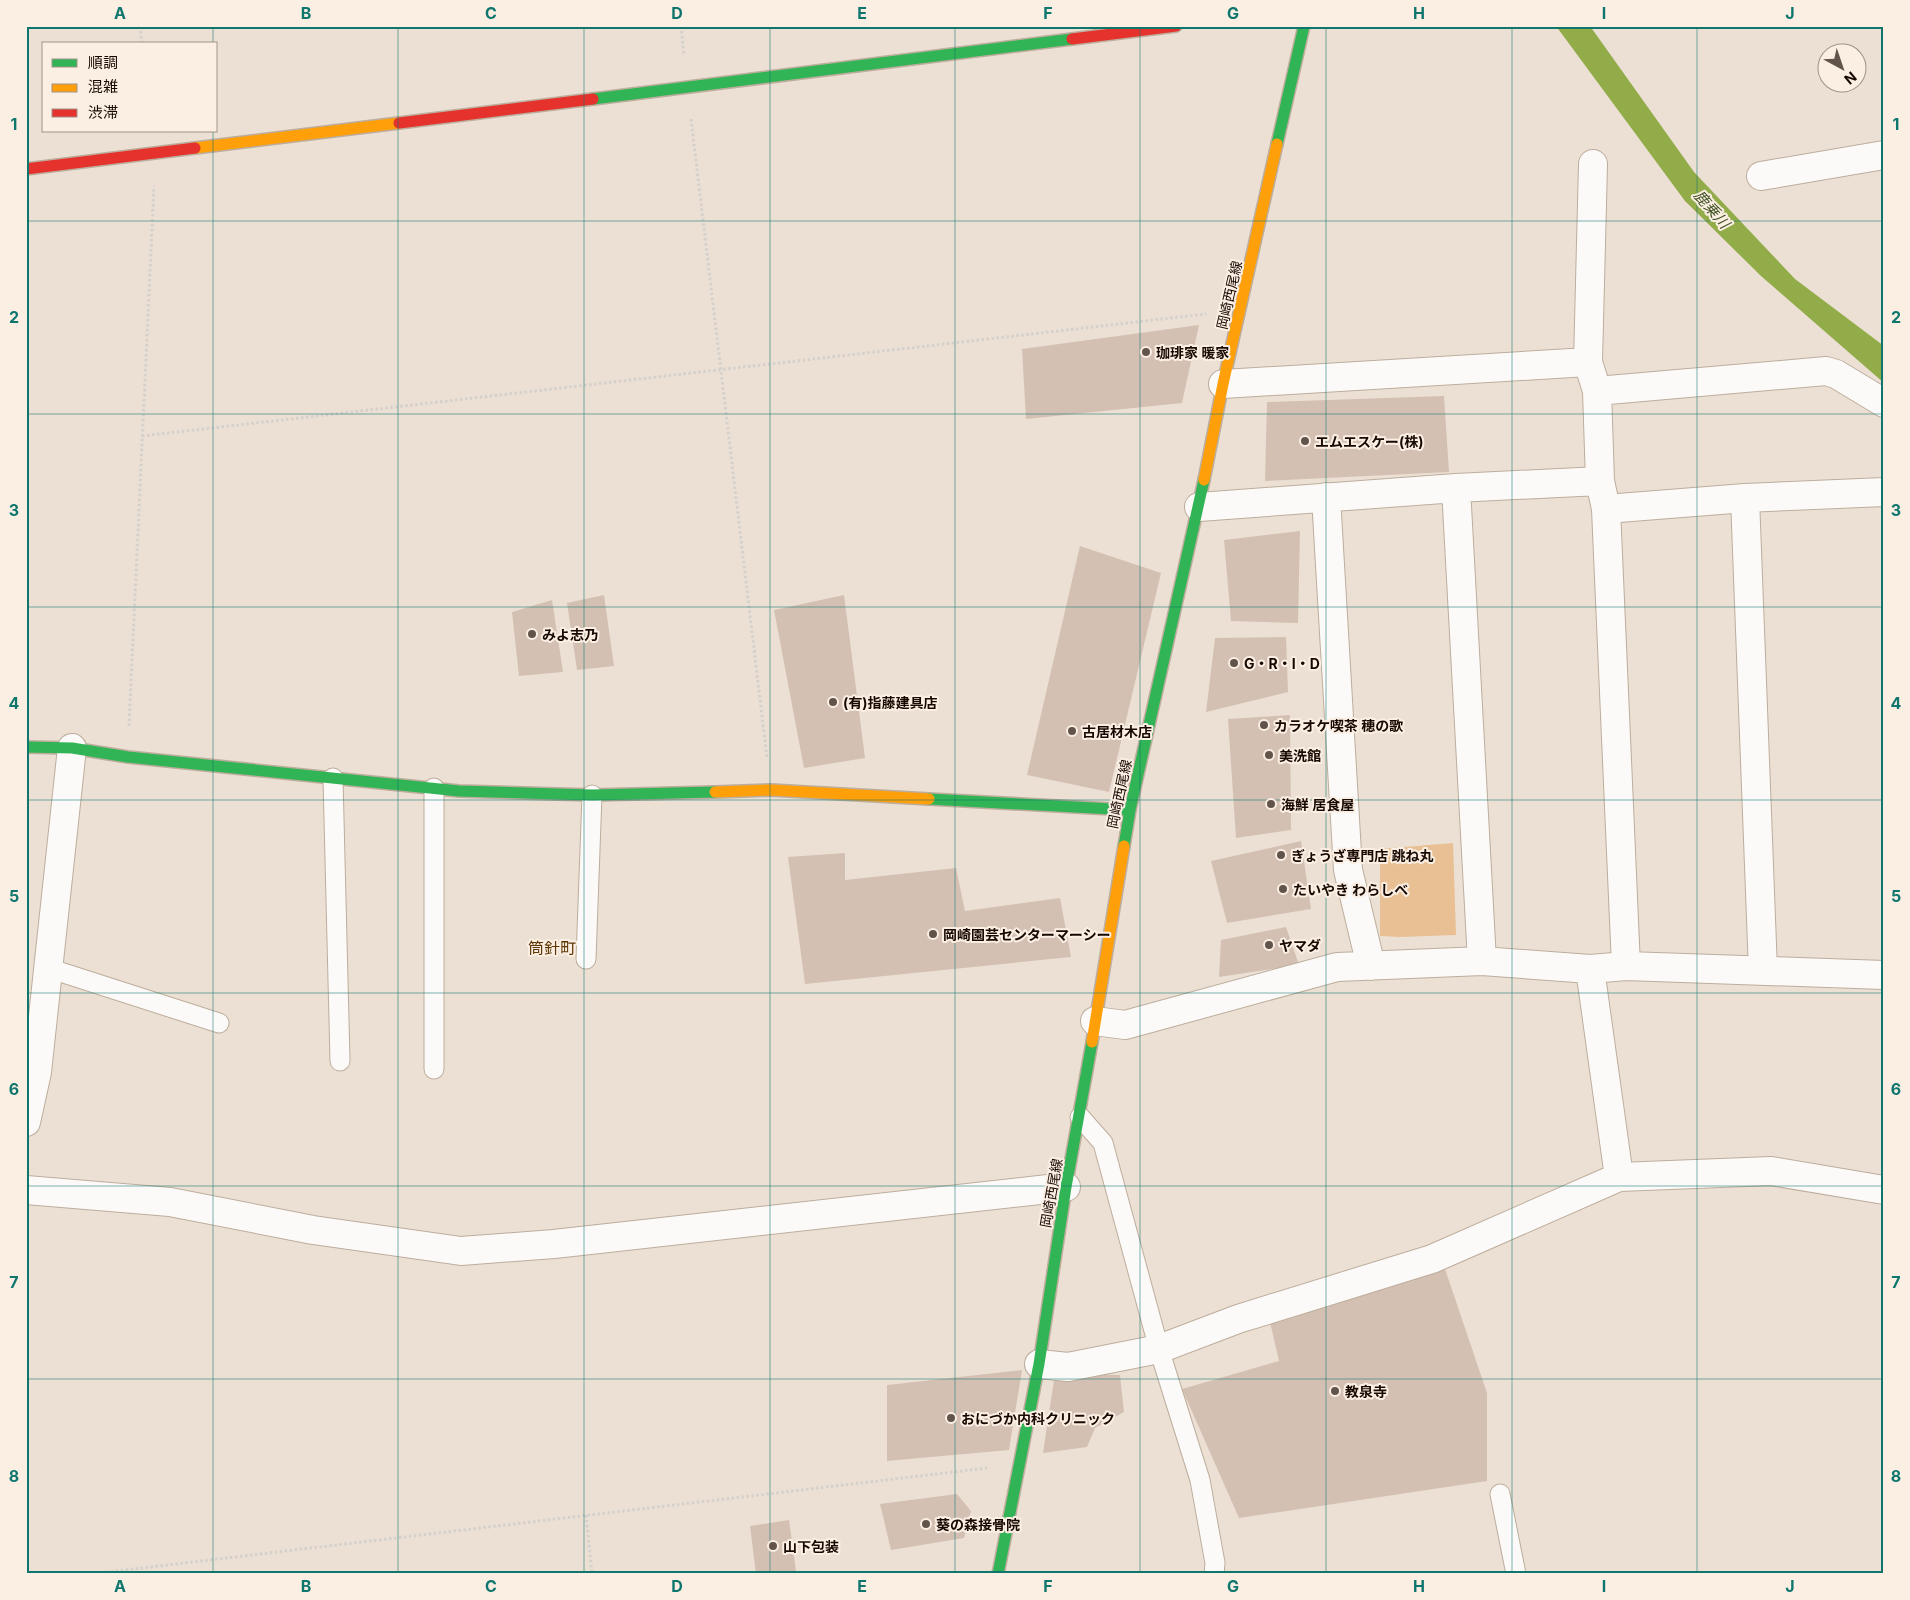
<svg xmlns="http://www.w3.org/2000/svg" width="1910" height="1600" viewBox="0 0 1910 1600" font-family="Inter,'Noto Sans JP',sans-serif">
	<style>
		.green { fill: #e9c093 }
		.water { fill: #92ac49 }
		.building { fill: #d3c0b3 }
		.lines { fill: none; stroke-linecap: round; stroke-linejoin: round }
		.lane-casing { stroke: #bdad9c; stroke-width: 21 }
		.street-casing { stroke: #bdad9c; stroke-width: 30 }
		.fast-casing { stroke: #bdad9c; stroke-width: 14 }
		.slow-casing { stroke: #bdad9c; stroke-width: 14 }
		.jam-casing { stroke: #bdad9c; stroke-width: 14 }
		.path { stroke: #d4d1cd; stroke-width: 3; stroke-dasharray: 2.5 2.5; stroke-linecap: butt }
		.lane { stroke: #fcfaf9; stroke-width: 19 }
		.street { stroke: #fcfaf9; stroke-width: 28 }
		.fast { stroke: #30b455; stroke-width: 11 }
		.slow { stroke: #ff9f0a; stroke-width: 11 }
		.jam { stroke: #e5322d; stroke-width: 11 }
		.grid { fill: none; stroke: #0f766e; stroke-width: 1; stroke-opacity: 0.55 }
		.poi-dot { fill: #62544a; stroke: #fbefe4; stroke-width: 2 }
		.labels { text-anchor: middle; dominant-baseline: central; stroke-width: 4; stroke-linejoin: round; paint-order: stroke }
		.street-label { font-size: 14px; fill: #170800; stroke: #fbefe4 }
		.poi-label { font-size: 14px; font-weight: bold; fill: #170800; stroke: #fbefe4; text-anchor: start }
		.water-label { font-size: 15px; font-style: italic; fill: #3e5021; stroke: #fbefe4 }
		.quarter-label { font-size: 16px; fill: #5d3804; stroke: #fbefe4 }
		.neatline { fill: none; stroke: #0f766e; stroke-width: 2 }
		.grid-label { font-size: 16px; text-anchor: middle; font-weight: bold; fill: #0f766e }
	</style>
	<rect width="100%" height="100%" fill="#ece0d4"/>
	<path class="green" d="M1453,843L1456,935L1400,937L1380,936V849Z"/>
	<path class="water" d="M1556,26H1590L1694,172L1795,279L1884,346V383L1761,276L1685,201Z"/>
	<path class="building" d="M1199,325L1182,403L1026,419L1022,349Z
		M1444,396L1449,472L1265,481L1267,402Z
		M1300,531L1298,623L1231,621L1224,540Z
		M1080,546L1161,573L1109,792L1027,775Z
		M604,595L614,666L577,670L567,603Z
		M844,595L865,758L804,768L774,610Z
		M552,600L563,672L519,676L512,612Z
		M1286,637L1288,692L1206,712L1215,638Z
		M1290,715L1291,830L1236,838L1228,719Z
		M1301,841L1311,909L1227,923L1211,861Z
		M845,853V880L956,868L965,911L1060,898L1071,957L805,984L788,857Z
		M1286,927L1299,965L1219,977L1221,940Z
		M1444,1266L1487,1393V1481L1239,1518L1182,1389L1279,1361L1270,1322Z
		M1022,1370L1009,1450L887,1461V1385Z
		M1055,1373L1120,1375L1124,1412L1095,1428L1087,1447L1043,1453Z
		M957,1494L971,1511L964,1538L891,1550L880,1504Z
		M789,1520L796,1571L780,1574H756L750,1526Z"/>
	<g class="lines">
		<defs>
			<path id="lane" d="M333,778L340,1061
				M586,959L592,795
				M48,968L219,1023
				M434,1069V788
				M1080,1117L1103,1143L1159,1349L1200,1480L1215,1563L1214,1574
				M1500,1494L1516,1574"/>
			<path id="street" d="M1593,164L1588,362L1597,391L1600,481L1606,509L1626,966
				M1761,176L1884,155
				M1223,384L1588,362
				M1597,391L1826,371L1836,374L1884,403
				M1456,488L1482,961
				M1326,497L1348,870L1371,966
				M1745,498L1763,971
				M1199,507L1456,488L1600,481
				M1606,509L1745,498L1884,492
				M1590,969L1619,1177
				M1095,1021L1125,1025L1337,967L1482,961L1590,969L1626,966L1884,975
				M26,1122L37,1072L72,748
				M26,1190L170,1202L313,1230L461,1251L554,1244L1066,1187
				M1039,1364L1068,1367L1159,1349L1238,1319L1432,1259L1619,1177L1771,1171L1884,1190"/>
			<path id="fast" d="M593,99L1072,39
				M1277,144L1304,26
				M26,747L72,748L128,757L459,791L592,795L715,792
				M929,799L1130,810
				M1124,846L1130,810L1204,480
				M998,1574L1039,1364L1066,1187L1092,1042"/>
			<path id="slow" d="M195,148L399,123
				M1204,480L1223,384L1277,144
				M715,792L771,790L929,799
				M1092,1042L1124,846"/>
			<path id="jam" d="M1072,39L1176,26
				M399,123L593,99
				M26,169L195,148"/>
		</defs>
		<use href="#lane" class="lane-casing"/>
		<use href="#street" class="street-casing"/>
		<use href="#fast" class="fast-casing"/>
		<use href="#slow" class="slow-casing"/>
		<use href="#jam" class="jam-casing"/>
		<path class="path" d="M140,26L142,44
			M681,26L684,55
			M691,119L767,758
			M142,436L1206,314
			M129,726L154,186
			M586,1515L592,1574
			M91,1574L987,1468"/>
		<use href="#lane" class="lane"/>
		<use href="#street" class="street"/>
		<use href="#fast" class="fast"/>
		<use href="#slow" class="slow"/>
		<use href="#jam" class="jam"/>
	</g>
	<path class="grid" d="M213,26V44M398,26V1574M584,26V1574M770,26V1574M955,26V1574M1140,26V1574M1326,26V1574M1512,26V1574M1697,26V1574M213,131V1574M26,221H1884M26,414H1884M26,607H1884M26,800H1884M26,993H1884M26,1186H1884M26,1379H1884"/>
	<g class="poi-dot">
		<circle cx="1146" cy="352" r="5"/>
		<circle cx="1305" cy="441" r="5"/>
		<circle cx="532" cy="634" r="5"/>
		<circle cx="1234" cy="663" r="5"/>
		<circle cx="833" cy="702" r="5"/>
		<circle cx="1264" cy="725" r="5"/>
		<circle cx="1072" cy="731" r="5"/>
		<circle cx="1269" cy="755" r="5"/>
		<circle cx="1271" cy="804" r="5"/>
		<circle cx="1281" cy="855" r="5"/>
		<circle cx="1283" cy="889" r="5"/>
		<circle cx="933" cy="934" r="5"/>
		<circle cx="1269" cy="945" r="5"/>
		<circle cx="1335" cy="1391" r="5"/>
		<circle cx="951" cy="1418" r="5"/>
		<circle cx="926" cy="1524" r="5"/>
		<circle cx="773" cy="1546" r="5"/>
	</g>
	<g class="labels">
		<g class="street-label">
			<text transform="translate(1229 295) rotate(-77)">岡崎西尾線</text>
			<text transform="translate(1119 794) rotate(-78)">岡崎西尾線</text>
			<text transform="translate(1051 1193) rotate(-80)">岡崎西尾線</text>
		</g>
		<g class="poi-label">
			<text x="1156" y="352">珈琲家 暖家</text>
			<text x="1315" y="441">エムエスケー(株)</text>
			<text x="542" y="634">みよ志乃</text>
			<text x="1244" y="663">G・R・I・D</text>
			<text x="843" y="702">(有)指藤建具店</text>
			<text x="1274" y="725">カラオケ喫茶 穂の歌</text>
			<text x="1082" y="731">古居材木店</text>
			<text x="1279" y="755">美洗館</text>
			<text x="1281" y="804">海鮮 居食屋</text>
			<text x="1291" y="855">ぎょうざ専門店 跳ね丸</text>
			<text x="1293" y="889">たいやき わらしべ</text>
			<text x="943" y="934">岡崎園芸センターマーシー</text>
			<text x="1279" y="945">ヤマダ</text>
			<text x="1345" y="1391">教泉寺</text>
			<text x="961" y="1418">おにづか内科クリニック</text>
			<text x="936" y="1524">葵の森接骨院</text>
			<text x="783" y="1546">山下包装</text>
		</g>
		<g class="water-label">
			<text transform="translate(1712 209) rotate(49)">鹿乗川</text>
		</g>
		<g class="quarter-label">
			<text x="552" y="948">筒針町</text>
		</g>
	</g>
	<rect width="1910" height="1600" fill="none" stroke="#fbefe4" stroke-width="55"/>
	<rect x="42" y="42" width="175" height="90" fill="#fbefe4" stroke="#a09389"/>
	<rect x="52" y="59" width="25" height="8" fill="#30b455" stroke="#a09389"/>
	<text x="88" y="68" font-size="15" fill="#170800">順調</text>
	<rect x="52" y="84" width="25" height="8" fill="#ff9f0a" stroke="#a09389"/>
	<text x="88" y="92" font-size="15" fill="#170800">混雑</text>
	<rect x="52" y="109" width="25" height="8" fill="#e5322d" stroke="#a09389"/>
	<text x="88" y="118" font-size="15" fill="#170800">渋滞</text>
	<g transform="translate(1842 68) rotate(140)"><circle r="24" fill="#fbefe4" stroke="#a09389"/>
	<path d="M0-4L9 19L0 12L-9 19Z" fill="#62544a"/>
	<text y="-8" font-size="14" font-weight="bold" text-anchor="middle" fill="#170800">N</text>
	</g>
	<rect x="28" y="28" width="1854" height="1544" class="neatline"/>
	<g class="grid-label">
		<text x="120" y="19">A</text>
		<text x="306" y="19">B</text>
		<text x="491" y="19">C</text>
		<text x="677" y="19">D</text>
		<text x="862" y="19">E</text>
		<text x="1048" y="19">F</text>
		<text x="1233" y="19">G</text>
		<text x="1419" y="19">H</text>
		<text x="1604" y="19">I</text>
		<text x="1790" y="19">J</text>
		<text x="14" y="130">1</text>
		<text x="1896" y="130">1</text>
		<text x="14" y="323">2</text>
		<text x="1896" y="323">2</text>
		<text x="14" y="516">3</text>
		<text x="1896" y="516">3</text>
		<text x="14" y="709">4</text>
		<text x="1896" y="709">4</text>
		<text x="14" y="902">5</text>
		<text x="1896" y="902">5</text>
		<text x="14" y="1095">6</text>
		<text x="1896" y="1095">6</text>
		<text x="14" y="1288">7</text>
		<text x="1896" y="1288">7</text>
		<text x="14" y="1482">8</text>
		<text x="1896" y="1482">8</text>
		<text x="120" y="1592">A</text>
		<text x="306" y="1592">B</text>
		<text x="491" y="1592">C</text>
		<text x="677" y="1592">D</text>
		<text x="862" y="1592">E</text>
		<text x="1048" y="1592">F</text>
		<text x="1233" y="1592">G</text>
		<text x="1419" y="1592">H</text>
		<text x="1604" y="1592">I</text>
		<text x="1790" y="1592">J</text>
	</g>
</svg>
